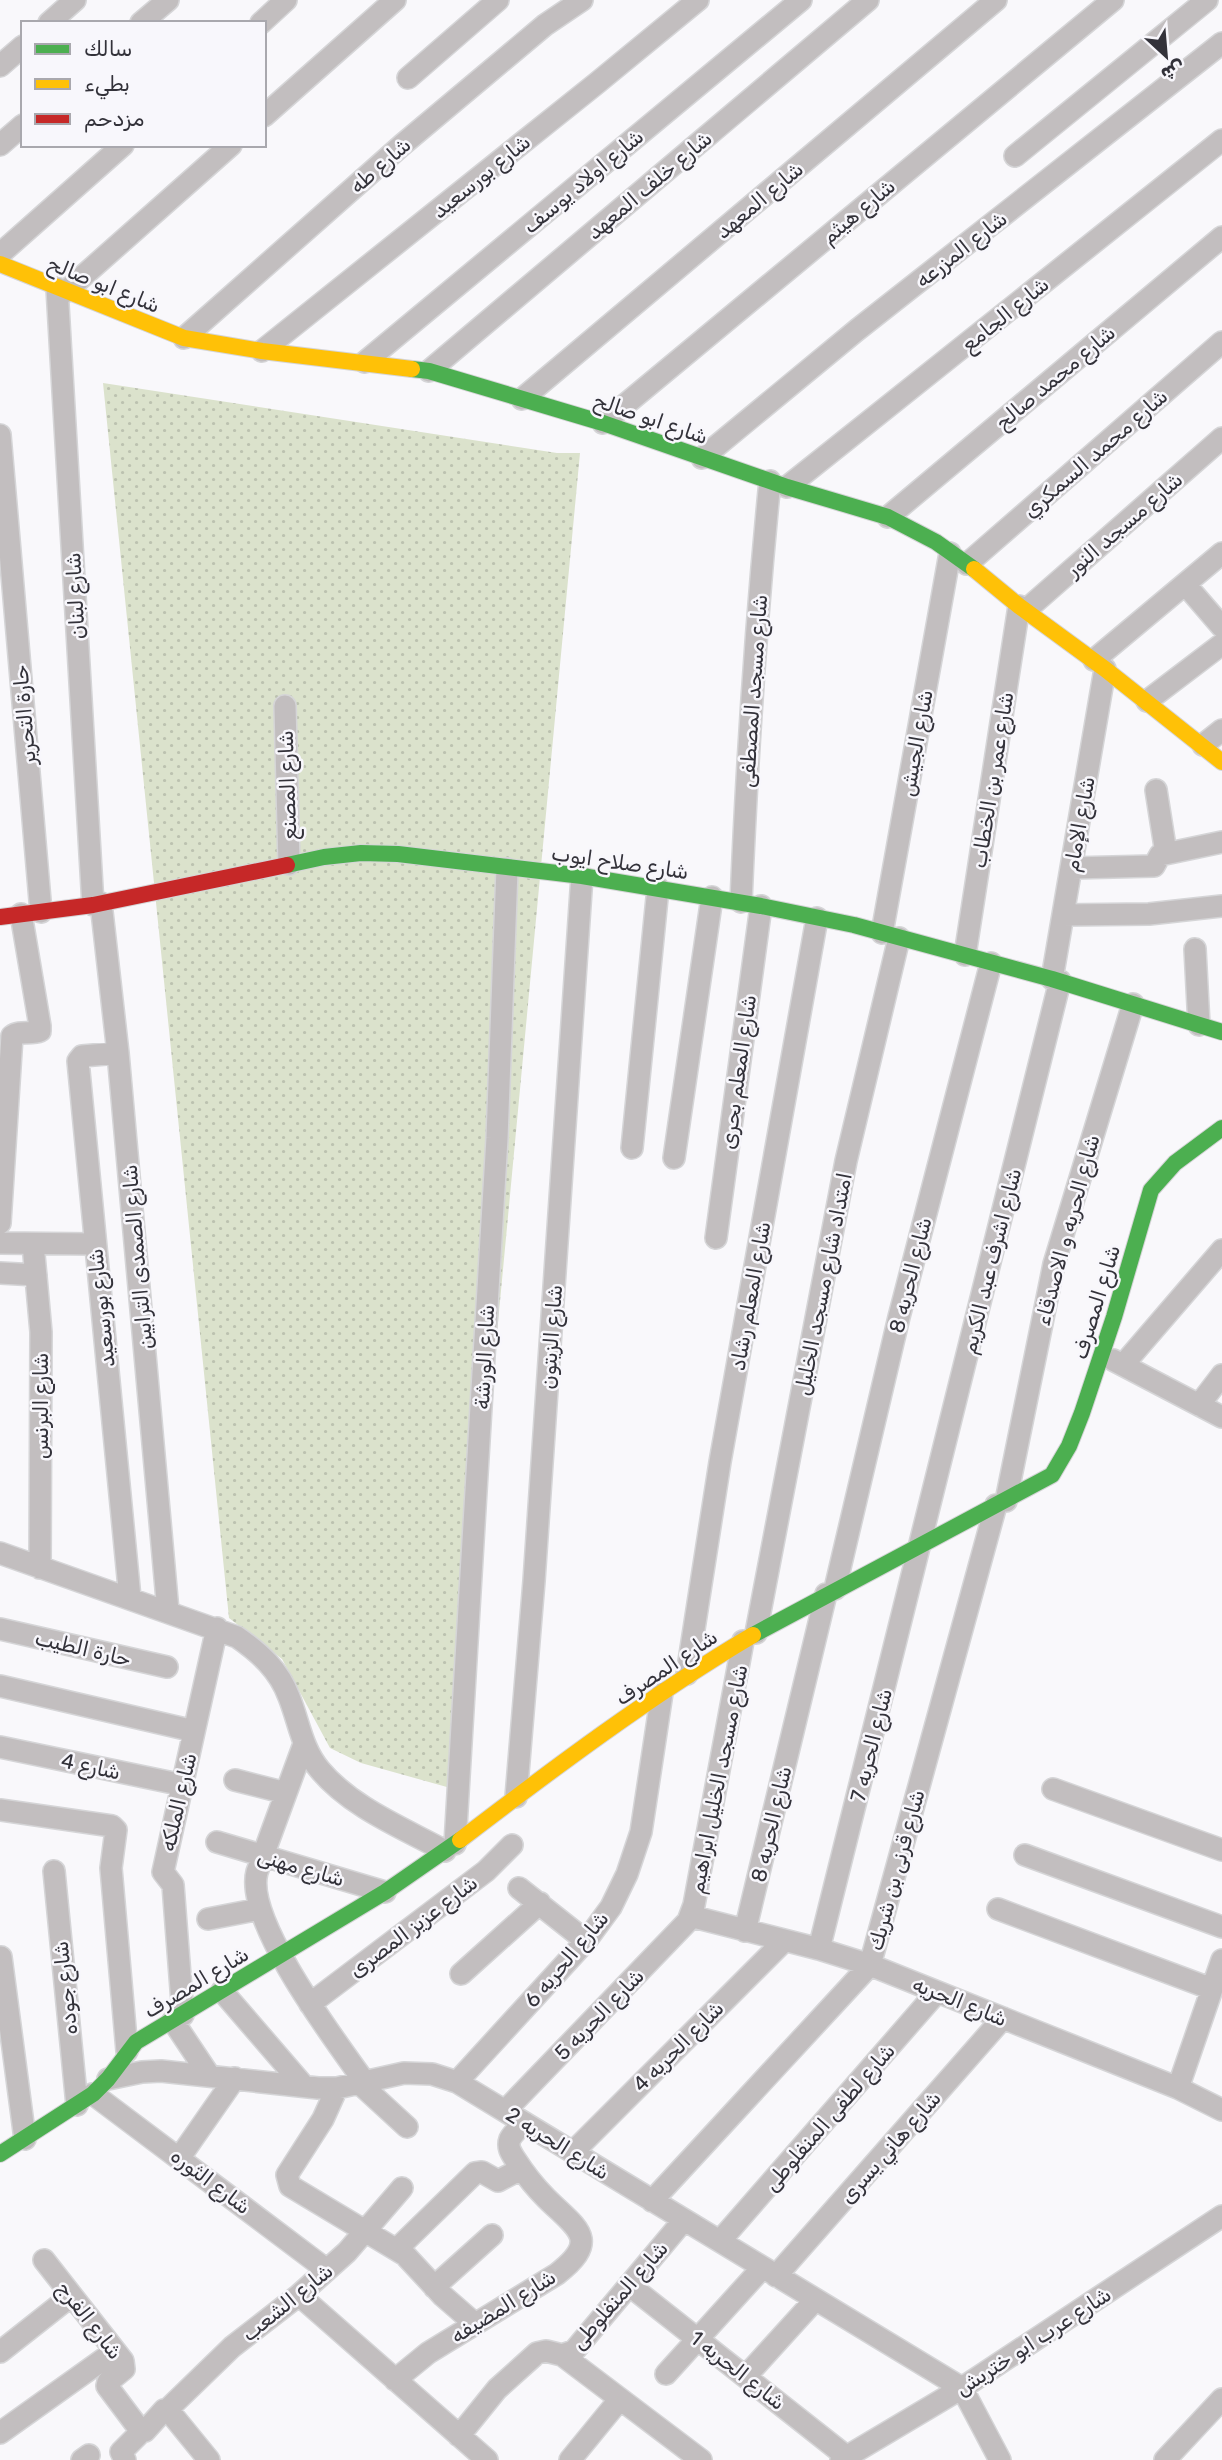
<svg xmlns="http://www.w3.org/2000/svg" width="1222" height="2460" viewBox="0 0 1222 2460" font-family="Rubik,Cairo,sans-serif">
	<style>
		.grass { fill: url(#grass-dots) }
		.lines { fill: none; stroke-linecap: round; stroke-linejoin: round }
		.street-casing { stroke: #d5d5d7; stroke-width: 24 }
		.fast-casing { stroke: #d5d5d7; stroke-width: 18 }
		.slow-casing { stroke: #d5d5d7; stroke-width: 18 }
		.jam-casing { stroke: #d5d5d7; stroke-width: 18 }
		.street { stroke: #c2bebf; stroke-width: 21 }
		.fast { stroke: #4caf50; stroke-width: 16 }
		.slow { stroke: #ffc107; stroke-width: 16 }
		.jam { stroke: #c62828; stroke-width: 16 }
		.labels { text-anchor: middle; dominant-baseline: central; stroke-width: 5; stroke-linejoin: round; paint-order: stroke }
		.street-label { font-size: 21px; fill: #33323a; stroke: #f8f7fc }
	</style>
	<defs>
		<pattern id="grass-dots" width="8" height="8" patternUnits="userSpaceOnUse" patternTransform="scale(1.75)"><rect width="8" height="8" fill="#dbe2cc"/><path d="M2 2h.1M6 6h.1" fill="none" stroke="#bcc2b0" stroke-width="1.8" stroke-linecap="round"/></pattern>
	</defs>
	<rect width="100%" height="100%" fill="#f9f8fb"/>
	<path class="grass" d="M103,383L557,453H580L454,1789L361,1763L330,1748L282,1659L229,1618Z"/>
	<g class="lines">
		<defs>
			<path id="street" d="M49,23L75,0
				M141,23L168,0
				M261,23L286,0
				M0,66L23,46
				M408,78L498,0
				M264,116L395,0
				M0,145L23,125
				M1015,156L1207,0
				M0,254L123,145
				M57,288L93,905
				M65,292L231,145
				M184,338L402,145L545,25L582,0
				M262,351L597,83L698,0
				M365,362L801,0
				M429,371L868,0
				M522,399L996,0
				M603,423L1113,0
				M0,435L41,912
				M702,458L857,330L1222,43
				M787,487L1222,140
				M888,517L1222,237
				M967,564L1222,342
				M1185,584L1222,627
				M1026,610L1222,438
				M1094,660L1222,553
				M1147,701L1222,644
				M285,706L289,864
				M1203,745L1222,730
				M1156,790L1166,853
				M1072,868L1154,866L1160,855L1222,842
				M741,902C747,761 756,621 770,481
				M101,903L118,1053L168,1611
				M1063,915L1149,914L1222,906
				M882,933L950,553
				M1195,949L1199,1025
				M965,955L1019,606
				M1052,979L1105,669
				M118,1053L82,1056L78,1061L130,1598
				M632,1148L658,888
				M674,1158L712,897
				M0,1223L12,1036C20,1030 31,1035 40,1031V1026L21,914
				M716,1238L761,906
				M0,1243L94,1244
				M33,1244L41,1332L40,1568
				M0,1273L36,1275
				M1113,1360L1222,1417
				M1123,1365L1222,1250
				M1199,1405L1222,1375
				M1006,1501L1054,1264L1133,1004
				M0,1553L237,1637C260,1653 279,1670 289,1697C299,1722 302,1749 320,1770C352,1808 403,1828 445,1851
				M835,1589L899,1317L991,963
				M0,1629L167,1667
				M756,1633L846,1161L899,938
				M687,1674L720,1462L817,918
				M0,1686L194,1731
				M304,1744L257,1872C244,1920 335,2040 364,2081
				M0,1747L183,1785
				M235,1780L286,1793
				M1053,1789L1222,1850
				M516,1797L534,1581L582,876
				M0,1810L112,1826L116,1830L111,1868L127,2051
				M217,1842L385,1892
				M455,1844L497,1138L507,869
				M1025,1855L1222,1927
				M54,1871L77,2105
				M519,1888L586,1941
				M998,1909L1212,1989
				M690,1916L819,1949L870,1965L1178,2088L1222,2110
				M208,1919L260,1909
				M745,1931L826,1594
				M819,1949L1060,981
				M1,1957L25,2139
				M461,1974L540,1903
				M222,1991L303,2085
				M310,2004L486,1871L512,1845
				M183,2015L173,1885L163,1872L217,1628
				M173,2021L209,2075
				M108,2079L142,2072L161,2071L318,2088H337L404,2073L432,2074L457,2082L962,2388L1000,2460
				M358,2082L407,2127
				M457,2082L586,1941L611,1907L627,1874L641,1832L662,1693
				M337,2088L323,2119L287,2175L290,2186L405,2255L443,2296L474,2323
				M1178,2088L1222,1960
				M93,2094L327,2270
				M505,2111L688,1921L694,1905L743,1641
				M573,2152L784,1941
				M180,2157L235,2078
				M652,2201L870,1965L996,1505
				M720,2241L937,1992
				M397,2249L475,2173L482,2172L498,2181L521,2169
				M44,2260L123,2361L124,2369L108,2382L107,2386L140,2430L145,2431L164,2410L169,2411L209,2460
				M776,2276L1003,2018
				M629,2285L847,2457
				M434,2287L492,2235
				M299,2295L487,2460
				M0,2352L71,2296
				M562,2355L701,2460
				M666,2374L762,2268
				M746,2376L815,2300
				M395,2380L428,2353L557,2274C602,2239 576,2228 546,2198C535,2187 524,2173 515,2159C511,2153 507,2147 510,2139C513,2133 520,2127 525,2123
				M167,2410L232,2347L299,2295L347,2252L402,2188
				M0,2433L115,2351
				M459,2436L497,2389L537,2353L546,2351L562,2355L574,2351L683,2221
				M82,2460L89,2455
				M125,2460L121,2452L141,2432
				M570,2460L620,2399
				M841,2460L962,2388L1222,2216
				M1165,2460L1222,2399"/>
			<path id="fast" d="M412,369L429,371L603,423L787,487L888,517L936,542L974,569
				M287,865L324,857L361,853L398,854L582,876L761,906L854,925L1052,979L1222,1032
				M753,1635L1052,1475L1069,1446L1082,1413L1114,1317L1151,1190L1175,1163L1222,1128
				M0,2154L93,2094L108,2079L136,2042L385,1892L460,1840"/>
			<path id="slow" d="M0,264L184,338L262,351L412,369
				M974,569L1019,606L1105,669L1222,762
				M460,1840C554,1768 650,1696 753,1635"/>
			<path id="jam" d="M0,917L93,905L287,865"/>
		</defs>
		<use href="#street" class="street-casing"/>
		<use href="#fast" class="fast-casing"/>
		<use href="#slow" class="slow-casing"/>
		<use href="#jam" class="jam-casing"/>
		<use href="#street" class="street"/>
		<use href="#fast" class="fast"/>
		<use href="#slow" class="slow"/>
		<use href="#jam" class="jam"/>
	</g>
	<g class="labels">
		<g class="street-label">
			<text transform="translate(380 165) rotate(-41)">شارع طه</text>
			<text transform="translate(481 176) rotate(-39)">شارع بورسعيد</text>
			<text transform="translate(583 181) rotate(-40)">شارع اولاد يوسف</text>
			<text transform="translate(649 185) rotate(-40)">شارع خلف المعهد</text>
			<text transform="translate(759 200) rotate(-40)">شارع المعهد</text>
			<text transform="translate(858 211) rotate(-40)">شارع هيثم</text>
			<text transform="translate(961 249) rotate(-38)">شارع المزرعه</text>
			<text transform="translate(104 284) rotate(22)">شارع ابو صالح</text>
			<text transform="translate(1005 314) rotate(-39)">شارع الجامع</text>
			<text transform="translate(1055 377) rotate(-40)">شارع محمد صالح</text>
			<text transform="translate(651 418) rotate(19)">شارع ابو صالح</text>
			<text transform="translate(1095 453) rotate(-41)">شارع محمد السمكري</text>
			<text transform="translate(1124 524) rotate(-41)">شارع مسجد النور</text>
			<text transform="translate(75 596) rotate(-93)">شارع لبنان</text>
			<text transform="translate(753 691) rotate(-86)">شارع مسجد المصطفى</text>
			<text transform="translate(24 715) rotate(-95)">حارة التحرير</text>
			<text transform="translate(916 743) rotate(-80)">شارع الجيش</text>
			<text transform="translate(992 780) rotate(-81)">شارع عمر بن الخطاب</text>
			<text transform="translate(287 785) rotate(-92)">شارع المصنع</text>
			<text transform="translate(1079 824) rotate(-80)">شارع الإمام</text>
			<text transform="translate(620 862) rotate(8)">شارع صلاح ايوب</text>
			<text transform="translate(738 1072) rotate(-82)">شارع المعلم بحرى</text>
			<text transform="translate(1067 1230) rotate(-75)">شارع الحريه و الاصدقاء</text>
			<text transform="translate(137 1257) rotate(-95)">شارع الصمدى الترابين</text>
			<text transform="translate(991 1261) rotate(-76)">شارع اشرف عبد الكريم</text>
			<text transform="translate(910 1275) rotate(-76)">شارع الحريه 8</text>
			<text transform="translate(823 1284) rotate(-79)">امتداد شارع مسجد الخليل</text>
			<text transform="translate(750 1296) rotate(-80)">شارع المعلم رشاد</text>
			<text transform="translate(1096 1302) rotate(-73)">شارع المصرف</text>
			<text transform="translate(101 1308) rotate(-96)">شارع بورسعيد</text>
			<text transform="translate(551 1337) rotate(-86)">شارع الزيتون</text>
			<text transform="translate(484 1357) rotate(-87)">شارع الورشة</text>
			<text transform="translate(40 1406) rotate(-90)">شارع البرنس</text>
			<text transform="translate(83 1648) rotate(13)">حارة الطيب</text>
			<text transform="translate(666 1667) rotate(-34)">شارع المصرف</text>
			<text transform="translate(871 1745) rotate(-76)">شارع الحريه 7</text>
			<text transform="translate(91 1766) rotate(12)">شارع 4</text>
			<text transform="translate(718 1779) rotate(-79)">شارع مسجد الخليل ابراهيم</text>
			<text transform="translate(178 1802) rotate(-77)">شارع الملكه</text>
			<text transform="translate(771 1824) rotate(-77)">شارع الحريه 8</text>
			<text transform="translate(301 1867) rotate(16)">شارع مهنى</text>
			<text transform="translate(896 1870) rotate(-75)">شارع قرنى بن شريك</text>
			<text transform="translate(413 1926) rotate(-37)">شارع عزيز المصرى</text>
			<text transform="translate(566 1959) rotate(-50)">شارع الحريه 6</text>
			<text transform="translate(196 1982) rotate(-31)">شارع المصرف</text>
			<text transform="translate(65 1988) rotate(-96)">شارع جوده</text>
			<text transform="translate(960 2001) rotate(22)">شارع الحريه</text>
			<text transform="translate(599 2014) rotate(-46)">شارع الحريه 5</text>
			<text transform="translate(678 2046) rotate(-45)">شارع الحريه 4</text>
			<text transform="translate(829 2117) rotate(-49)">شارع لطفى المنفلوطى</text>
			<text transform="translate(558 2143) rotate(32)">شارع الحريه 2</text>
			<text transform="translate(890 2147) rotate(-49)">شارع هاني يسرى</text>
			<text transform="translate(211 2181) rotate(37)">شارع الثوره</text>
			<text transform="translate(619 2295) rotate(-49)">شارع المنفلوطى</text>
			<text transform="translate(287 2302) rotate(-39)">شارع الشعب</text>
			<text transform="translate(503 2306) rotate(-32)">شارع المضيفه</text>
			<text transform="translate(90 2320) rotate(52)">شارع الفرج</text>
			<text transform="translate(1033 2341) rotate(-33)">شارع عرب ابو ختريش</text>
			<text transform="translate(738 2370) rotate(38)">شارع الحريه 1</text>
		</g>
	</g>
	<rect x="21" y="21" width="245" height="126" fill="#f8f7fc" stroke="#a9a8ae" stroke-width="2"/>
	<rect x="35" y="44" width="35" height="10" fill="#4caf50" stroke="#a9a8ae" stroke-width="2"/>
	<text x="84" y="56" font-size="21" fill="#33323a">سالك</text>
	<rect x="35" y="79" width="35" height="10" fill="#ffc107" stroke="#a9a8ae" stroke-width="2"/>
	<text x="84" y="91" font-size="21" fill="#33323a">بطيء</text>
	<rect x="35" y="114" width="35" height="10" fill="#c62828" stroke="#a9a8ae" stroke-width="2"/>
	<text x="84" y="126" font-size="21" fill="#33323a">مزدحم</text>
	<g transform="translate(1166 56) rotate(154)" stroke="#f8f7fc" stroke-width="5" paint-order="stroke">
	<path d="M0-5L12 26L0 18L-12 26Z" fill="#33323a"/>
	<text y="-10" font-size="19" font-weight="bold" text-anchor="middle" fill="#33323a">ش</text>
	</g>
</svg>
